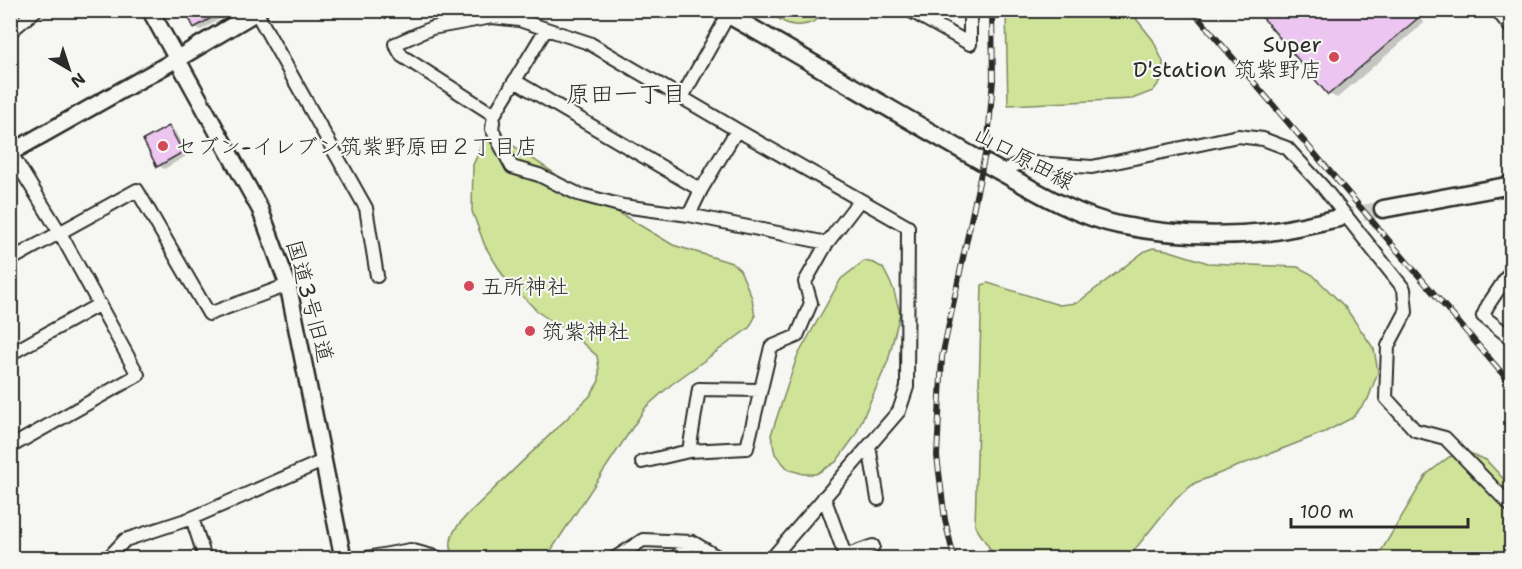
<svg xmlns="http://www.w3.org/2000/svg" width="1522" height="569" viewBox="0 0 1522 569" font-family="'Shantell Sans','Klee One',sans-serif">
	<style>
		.green { fill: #cfe499; stroke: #7d8862; stroke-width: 1.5 }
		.shadow { fill: #0003 }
		.building { fill: #ecc6f0; stroke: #2b2b2b; stroke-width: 1.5 }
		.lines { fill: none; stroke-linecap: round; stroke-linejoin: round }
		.secondary-tunnel { stroke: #cdcdca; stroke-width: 16; stroke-dasharray: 16 8; stroke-linecap: butt }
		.minor-casing { stroke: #2b2b2b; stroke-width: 16 }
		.tertiary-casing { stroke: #2b2b2b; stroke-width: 20 }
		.secondary-casing { stroke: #2b2b2b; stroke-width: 21 }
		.primary-casing { stroke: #2b2b2b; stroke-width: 24 }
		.minor { stroke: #f6f6f2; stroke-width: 12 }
		.tertiary { stroke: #f6f6f2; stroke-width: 15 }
		.secondary { stroke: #f6f6f2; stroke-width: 16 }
		.primary { stroke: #f6f6f2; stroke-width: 20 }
		.rail-casing { stroke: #2b2b2b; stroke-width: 6 }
		.rail { stroke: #f6f6f2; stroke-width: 4; stroke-dasharray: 11; stroke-linecap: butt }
		.poi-dot { fill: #d1495b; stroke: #f6f6f2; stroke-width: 2 }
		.labels { text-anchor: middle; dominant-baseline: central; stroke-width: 4.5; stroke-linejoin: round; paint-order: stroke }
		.poi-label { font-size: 22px; fill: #2b2b2b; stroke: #f6f6f2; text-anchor: start }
		.street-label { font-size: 22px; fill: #2b2b2b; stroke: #f6f6f2 }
		.neighbourhood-label { font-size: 24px; fill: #2b2b2b; stroke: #f6f6f2 }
	</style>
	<rect width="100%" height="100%" fill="#f6f6f2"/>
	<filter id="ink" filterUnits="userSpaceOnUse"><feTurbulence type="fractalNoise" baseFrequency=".0167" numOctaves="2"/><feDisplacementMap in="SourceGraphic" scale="12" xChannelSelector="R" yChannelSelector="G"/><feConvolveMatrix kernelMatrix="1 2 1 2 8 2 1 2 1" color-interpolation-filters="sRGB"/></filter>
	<g filter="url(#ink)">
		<path class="green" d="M771,11H828C811,29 787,31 771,11Z
			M1006,11H1130L1153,40L1163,62L1162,79L1153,91L1132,99L1008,105Z
			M499,136L569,183L673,245L732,263L740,270L752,298L755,317L749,328L672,384L646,407L546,558H453C447,538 453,530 467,515L590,396L599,381V369L597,356L578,339L538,312L504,277L485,246L472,211L473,165L482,145L490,139Z
			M1153,248L1167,250L1208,263L1298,267L1313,275L1345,307L1374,349L1378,372L1368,399L1352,418L1325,432L1195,483L1176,498L1128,558H996L975,526L982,285L988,283L1059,305L1077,303L1145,251Z
			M864,261L874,263L883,268L893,288L900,313L888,361L855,436L836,462L816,474H803L788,469L775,454L771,435L797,357L841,279Z
			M1467,452L1486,460L1511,487V558H1377L1427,474L1449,457Z"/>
		<path class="shadow" d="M186,10H229L230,13L201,30L195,27Z
			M1258,10H1413L1424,23L1337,98L1329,94Z
			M169,127L174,130L188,155L164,169L158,165Z"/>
		<path class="building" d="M185,10H225L194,28Z
			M1256,10H1410L1417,19L1328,95Z
			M169,126L183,152L157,167L143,140Z"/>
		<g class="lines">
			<path class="secondary-tunnel" d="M1339,218L1383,209"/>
			<defs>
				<path id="minor" d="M909,10L970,44V10
					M256,12L366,208L377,276
					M546,29L494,115L492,129L512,167L539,175L578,194L623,206L689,215L827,243
					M10,32L36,10
					M515,81L701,190
					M682,97L731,10
					M494,115L402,56L395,44L432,28L492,17L519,20L589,43L737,130L908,227L907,387L899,411L772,558
					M10,152L60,233L138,375L10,447
					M1002,172L1021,162L1092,167L1238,136L1263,139L1287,148L1323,187L1404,289L1406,312L1388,346L1386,398L1415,430L1445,438L1512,507
					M689,215L701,190L737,130
					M10,260L137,190L209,314L288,285
					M1512,269L1488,305L1483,316L1512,339
					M10,354L100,304
					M869,446L878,499
					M689,451L699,389L760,390
					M642,462L689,451L747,448L771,347L797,336L811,303L805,282L827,243L860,200
					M824,497L846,558
					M192,518L205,558
					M845,556L873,546
					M108,558L125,540L192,518L323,461
					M366,558L410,550L439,558
					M615,558L643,540L692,542
					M675,558L692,542L719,558"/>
				<path id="tertiary" d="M150,10L260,209L288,285L343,558
					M10,153L177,59"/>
				<path id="secondary" d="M720,10C809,60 895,113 983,162C1026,185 1071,215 1119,225C1168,235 1218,237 1268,232C1292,229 1315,223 1339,218
					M177,59L259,10
					M1383,209L1512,185"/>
				<path id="primary" d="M1502,10L1512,23"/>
			</defs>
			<use href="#minor" class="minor-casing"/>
			<use href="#tertiary" class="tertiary-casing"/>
			<use href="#secondary" class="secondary-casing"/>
			<use href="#primary" class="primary-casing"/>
			<use href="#minor" class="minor"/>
			<use href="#tertiary" class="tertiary"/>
			<use href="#secondary" class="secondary"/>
			<use href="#primary" class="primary"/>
			<defs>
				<path id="rail" d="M1192,10L1512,385
					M954,558L945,520L937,456L942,357L988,140L993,80L992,10"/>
			</defs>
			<use href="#rail" class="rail-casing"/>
			<use href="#rail" class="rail"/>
		</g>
	</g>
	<g class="poi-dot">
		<circle cx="1334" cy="57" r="6"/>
		<circle cx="163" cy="146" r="6"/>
		<circle cx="469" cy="286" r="6"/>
		<circle cx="530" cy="331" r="6"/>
	</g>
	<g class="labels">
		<g class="poi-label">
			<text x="1322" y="44" text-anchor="end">Super<tspan x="1322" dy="25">D'station 筑紫野店</tspan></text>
			<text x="175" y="146">セブン-イレブン筑紫野原田２丁目店</text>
			<text x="481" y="286">五所神社</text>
			<text x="542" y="331">筑紫神社</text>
		</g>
		<g class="street-label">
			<text transform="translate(1024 158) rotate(28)">山口原田線</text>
			<text transform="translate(310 301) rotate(75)">国道3号旧道</text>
		</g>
		<g class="neighbourhood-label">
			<text x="626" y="94">原田一丁目</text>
		</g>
	</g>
	<rect width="1522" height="569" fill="none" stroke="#f6f6f2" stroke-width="36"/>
	<rect x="18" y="18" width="1486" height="533" fill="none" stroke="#2b2b2b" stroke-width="2" filter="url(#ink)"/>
	<g transform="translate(69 69) rotate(141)" stroke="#f6f6f2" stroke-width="4.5" paint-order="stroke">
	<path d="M0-4.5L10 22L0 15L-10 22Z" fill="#2b2b2b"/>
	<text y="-9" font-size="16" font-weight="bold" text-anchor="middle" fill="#2b2b2b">N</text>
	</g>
	<path d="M1291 518v9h177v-9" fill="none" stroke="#2b2b2b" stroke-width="3"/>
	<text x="1300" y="518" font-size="18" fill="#2b2b2b" stroke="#f6f6f2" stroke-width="4.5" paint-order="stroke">100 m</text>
</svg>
